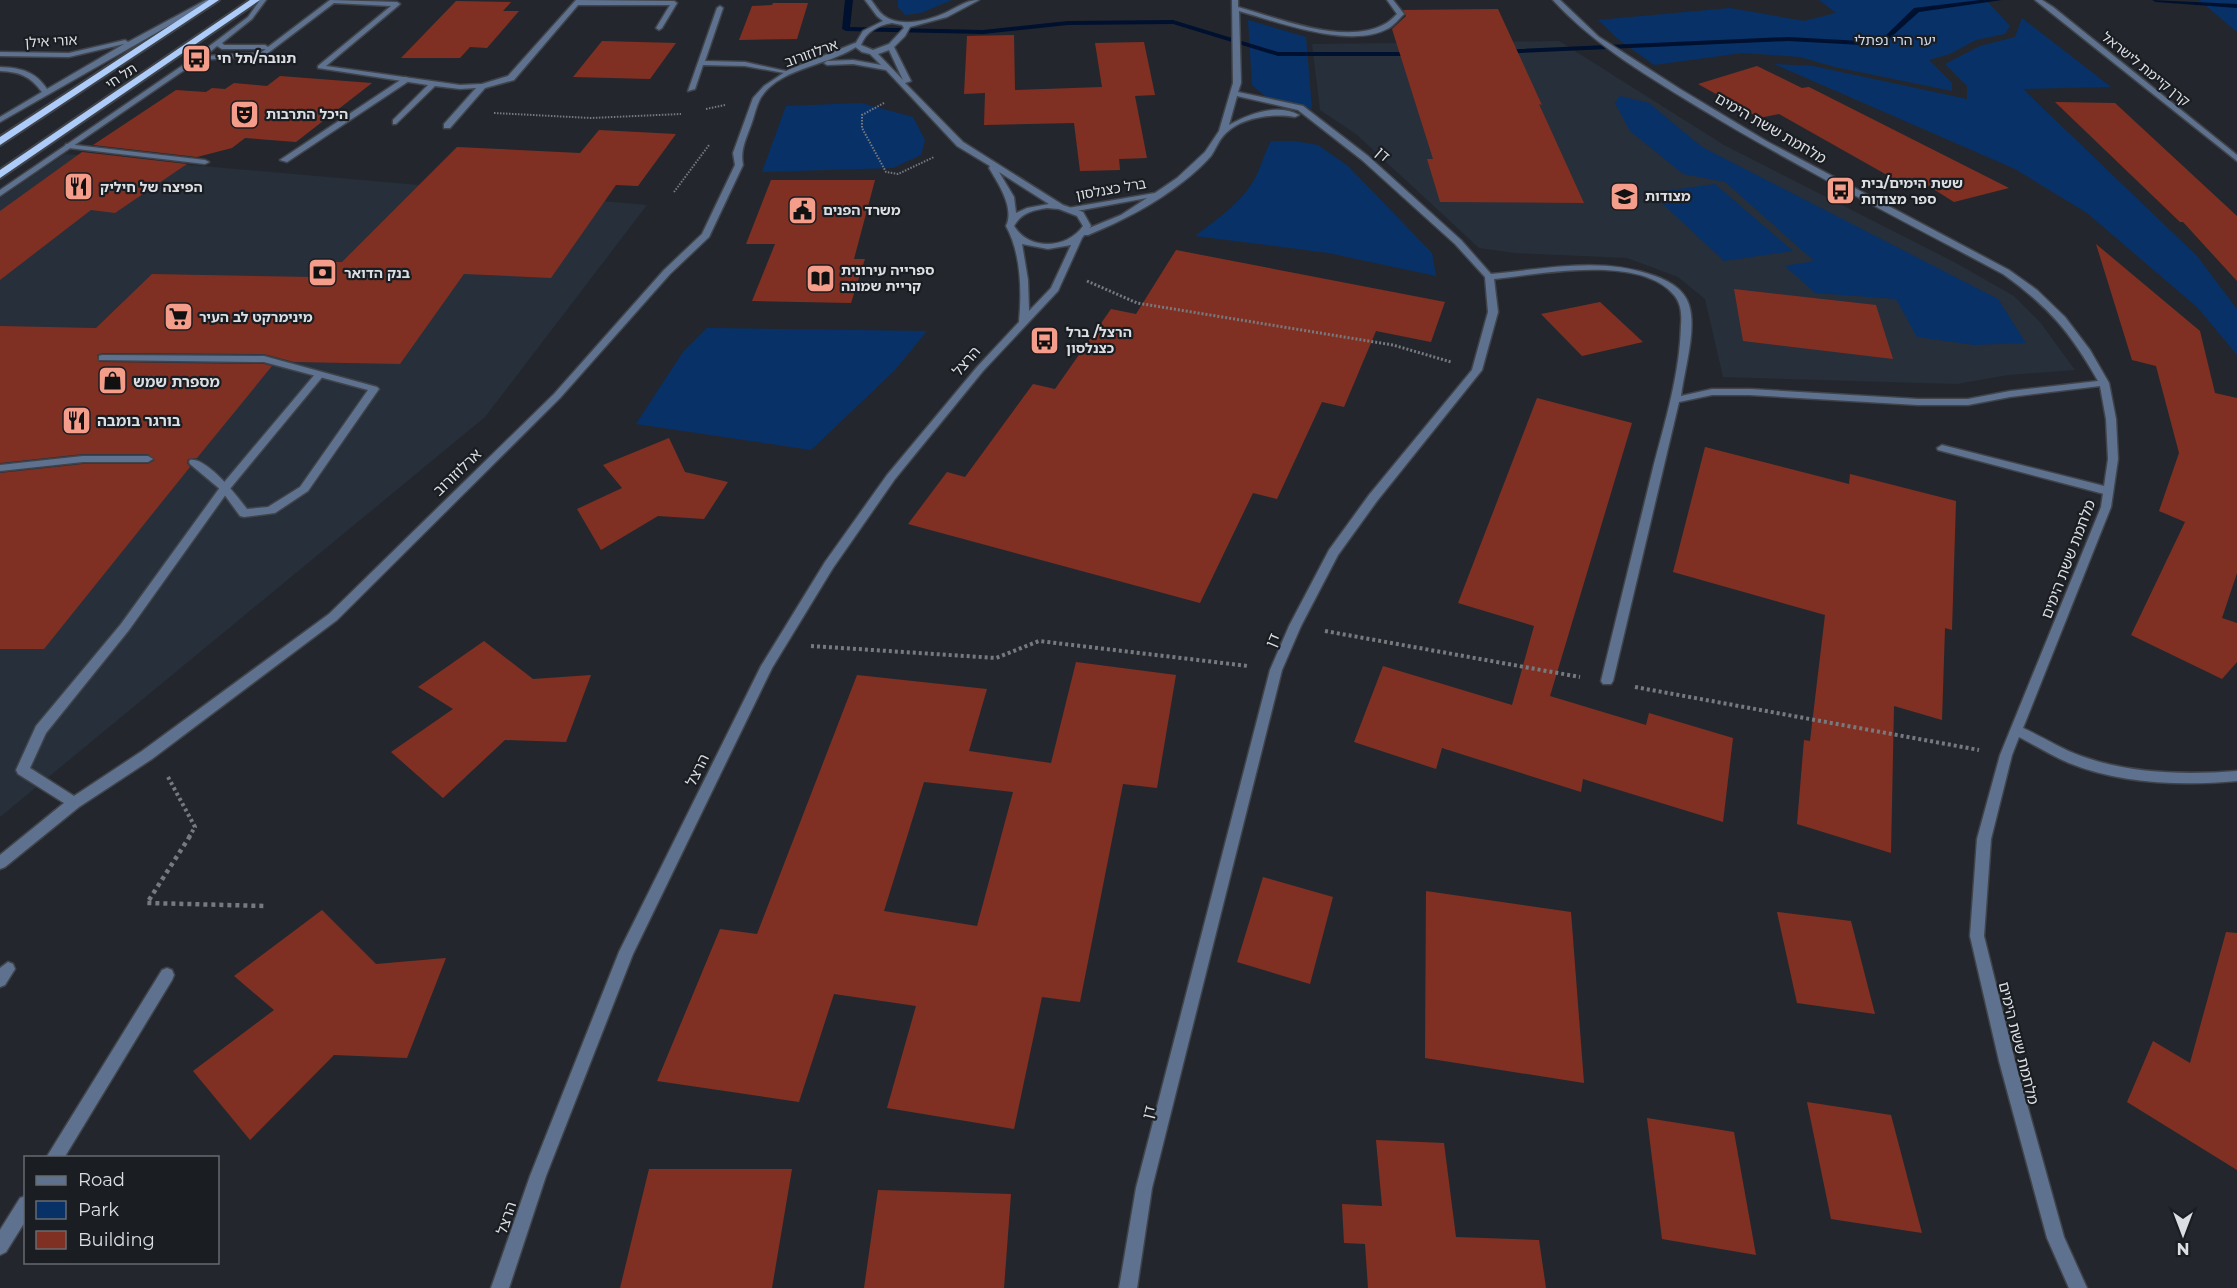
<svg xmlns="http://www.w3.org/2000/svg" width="2237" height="1288" viewBox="0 0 2237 1288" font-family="Montserrat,'Noto Sans Hebrew',sans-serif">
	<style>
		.built { fill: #272f3a }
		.green { fill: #083168 }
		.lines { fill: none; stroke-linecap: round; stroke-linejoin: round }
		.stream { fill: #00102f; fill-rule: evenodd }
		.building { fill: #803022; fill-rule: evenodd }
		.service-casing { stroke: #40444a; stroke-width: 3 }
		.pedestrian-casing { stroke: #40444a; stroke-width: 3 }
		.minor-casing { stroke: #40444a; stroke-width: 3 }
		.tertiary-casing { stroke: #40444a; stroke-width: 3 }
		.trunk-casing { stroke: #40444a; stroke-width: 4 }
		.path-far3 { stroke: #767a7f; stroke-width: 2; stroke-dasharray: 1.5 1.5; stroke-linecap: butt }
		.path-far2 { stroke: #767a7f; stroke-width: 3; stroke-dasharray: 2 2; stroke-linecap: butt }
		.path-far1 { stroke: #767a7f; stroke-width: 4; stroke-dasharray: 3 3; stroke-linecap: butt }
		.path { stroke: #767a7f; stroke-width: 4.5; stroke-dasharray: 4 4; stroke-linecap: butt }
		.service { fill: #5e728f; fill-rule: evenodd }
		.pedestrian { fill: #5e728f; fill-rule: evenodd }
		.minor { fill: #5e728f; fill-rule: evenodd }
		.tertiary { fill: #5e728f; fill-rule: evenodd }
		.trunk { fill: #aeccf9; fill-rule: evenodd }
		.labels { text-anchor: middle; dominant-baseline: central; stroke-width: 4.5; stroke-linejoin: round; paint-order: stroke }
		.far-park-label { font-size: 14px; fill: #cedaed; stroke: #1a1e23 }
		.far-street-label { font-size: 14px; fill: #dbdee2; stroke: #1a1e23 }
		.far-poi-label { font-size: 14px; font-weight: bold; fill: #dbdee2; stroke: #1a1e23; text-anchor: start }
		.street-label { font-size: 15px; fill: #dbdee2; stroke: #1a1e23 }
		.poi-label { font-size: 15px; font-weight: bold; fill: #dbdee2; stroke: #1a1e23; text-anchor: start }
	</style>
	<rect width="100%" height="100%" fill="#23272d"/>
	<path class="built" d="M1559,41L1724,145L1954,262L2014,296L2040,322L2075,370L2008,375L1957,384L1723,377L1705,299L1678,277L1627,258L1515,253L1479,248L1356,134L1320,110L1312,44Z
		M65,154L647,205L485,417L0,817V198Z"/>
	<path class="green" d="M898,0H952L921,13L905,15L898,7Z
		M1819,0H1986L2010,26L2005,34L1976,40L1950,54L1929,60L1952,83V91L1835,67L1800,57L1742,53L1654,65L1618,39L1598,20L1730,8L1804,21L1836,13Z
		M2199,0H2237V32Z
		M2022,18L2111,87L2023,89L2197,256L2237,309V355L2198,308L2087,213L2015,169L1774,64L1813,66L1967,99V86L1945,64L1980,46L2015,37Z
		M1248,20L1306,37L1312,109L1266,97L1252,85Z
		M1620,96L1649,103L1702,147L1998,299L2026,343L1974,345L1917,337L1896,299L1815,293L1785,266L1814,261L1725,182L1683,174L1630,131L1615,103Z
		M861,103L913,117L925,140L921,155L893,168L762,172L786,106Z
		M1271,141H1294L1318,145L1348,166L1432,253L1436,276L1328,253L1195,236C1219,218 1246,200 1258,172C1263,161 1265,152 1271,141Z
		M1715,184L1793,251L1724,261L1651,193Z
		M707,328L927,331L895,370L811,450L636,424L683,352Z"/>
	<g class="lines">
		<path class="stream" d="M845,0H853L850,27L983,30L1068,21L1173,20L1278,52H1416L1420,54L1416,56H1278L1173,24L1068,25L983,34L846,31L842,29Z
			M1980,0H2002L1919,12L1881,46L1788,41L1498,54L1494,52L1498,50L1788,37L1879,42L1914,8Z
			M2152,0L2237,4V8L2156,2Z"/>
	</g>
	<path class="building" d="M456,1L511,2L503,11H519L487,48L470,47L460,58H401Z
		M773,3H808L797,39L739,40L752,6L772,5Z
		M1498,9L1542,105L1539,104L1584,203L1440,202L1427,159H1433L1392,29L1406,16L1403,10Z
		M1014,35L1015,90L1102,87L1095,43L1144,42L1155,95L1135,96L1147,158L1119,159L1120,170L1080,171L1074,123L984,125L985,93L964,94L967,36Z
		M602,41L676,43L650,79L573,77Z
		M1757,66L1802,88L1809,87L2009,188L1954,202L1919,180L1903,184L1779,114L1759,118L1698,84Z
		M280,76L372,83L296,142L245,138L232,148L197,157L93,145L176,90L206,92L212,88L225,89L234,83L267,86Z
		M2055,102L2115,103L2237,216V281L2183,222H2180Z
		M599,130L676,134L638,186L616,185L551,278L464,274L400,364L294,362L264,354L102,353L97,355L99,362L264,364L272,366L197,458L188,459L187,463L190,467L44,649H0V473L83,464H148L155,460L148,454H83L0,463V326L96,328L152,274L312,277L326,262H342L457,147L580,153Z
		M82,152L187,164L115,213L91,210L0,280V211Z
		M771,180H875L854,259H865L851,303L752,301L775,244H746Z
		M2096,244L2200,331L2215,393L2237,398V573L2222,618L2237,623V662L2222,679L2131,635L2185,522L2159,511L2179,453L2156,366L2132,360Z
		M1176,250L1445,302L1431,342L1376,331L1344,407L1322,402L1277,499L1253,493L1200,603L908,524L947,472L965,477L1033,384L1055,389L1111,309L1136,314Z
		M1734,289L1876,305L1893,359L1743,341Z
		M1600,302L1643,342L1582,356L1541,314Z
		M1537,398L1632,423L1550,696L1646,725L1649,713L1733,738L1723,822L1583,779L1581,792L1442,748L1436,769L1354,742L1383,666L1512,705L1534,626L1458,603Z
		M669,438L685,472L728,482L704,519L658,516L601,550L577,509L622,488L603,465Z
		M1705,447L1849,484L1850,474L1956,501L1952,630L1945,628L1942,720L1894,706L1891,853L1797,824L1804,740L1810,741L1825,615L1673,572Z
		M484,641L533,679L591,675L566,742L505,740L443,798L391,752L453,709L418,687Z
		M1076,662L1176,675L1157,788L1123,784L1080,1002L1042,997L1014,1129L887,1108L916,1006L834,994L799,1102L657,1081L720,929L757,934L857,675L987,689L969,751L1051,763ZM924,782L1013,792L977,926L884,911Z
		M1263,877L1333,897L1310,984L1237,962Z
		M1426,891L1571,912L1584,1083L1425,1058Z
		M322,910L376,964L446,958L407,1058L334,1055L250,1140L193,1071L274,1010L234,976Z
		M1777,912L1851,921L1875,1014L1797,1003Z
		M2226,932L2237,933V1170L2127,1102L2153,1041L2190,1063Z
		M1807,1102L1891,1115L1922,1233L1831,1219Z
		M1647,1118L1734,1132L1756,1255L1662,1239Z
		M1376,1140L1444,1143L1456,1237L1539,1240L1546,1288H1368L1365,1244L1344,1243L1342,1204L1382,1206Z
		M649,1169H792L772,1288H620Z
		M878,1190L1011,1194L1004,1288H864Z"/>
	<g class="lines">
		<defs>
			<path id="service" d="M260,0H266L252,19L222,43L224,45H265L268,47L330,0L397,2L400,4L399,5L326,66L460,85L482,84L508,76L576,0L674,1L677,3L662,28L659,30L656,28L670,5H578L514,80L485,88L450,128H444V124L476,88L460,89L435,86L396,124H393V120L428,85L318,68V66L391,6L334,3L264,56L199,60L0,196V190L195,57L248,17ZM217,46L222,49H266L260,53L205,56Z
				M720,6L723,8L705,61L745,62L790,72V74L745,66L703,65L695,89L688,91L717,8Z
				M102,355L264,356L377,387L379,389L308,491L275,513L244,517L240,516L221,490L190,464L189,462L190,460C207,457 237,496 247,509L268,507L300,487L368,390L264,362L99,360V356Z
				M1942,445L2108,487L2113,491L2108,495L1938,450L1937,448Z
				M83,456H148L153,459L148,462H83L0,471V465Z
				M8,962L13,964L15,969L5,985L0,987V968Z
				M167,968L172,970L174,975L172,980L64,1158H46L162,970Z
				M26,1196V1220L6,1252L0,1255V1230L20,1198Z"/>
			<path id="pedestrian" d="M405,77L412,79L287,162L280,160Z
				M66,144L205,160L209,162L205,164L69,148L65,146Z"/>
			<path id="minor" d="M206,0H214L0,122V117L42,92C30,76 20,72 0,71V67C21,68 35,71 47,89L124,44L69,57L0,56V52L69,53L125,40L128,42Z
				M1232,0H1238V7C1278,18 1344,45 1383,25C1388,23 1393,18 1397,14L1387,0H1393L1404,14L1403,15C1399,19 1394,25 1389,28C1351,50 1278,22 1239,11L1241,83L1238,92L1303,106L1368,156L1461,240L1491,274C1546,269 1601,256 1655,276C1669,281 1684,289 1689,305C1697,330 1684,370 1681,396L1712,389H1750L1918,399H1968L2010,391L2098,381C2070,332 2049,307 2003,274C1902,220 1801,169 1703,110C1651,78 1595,46 1553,0H1560L1599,37L1680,89L1768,142L2009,270L2037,290L2065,317L2090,350L2109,383L2116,419L2118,459L2111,507L2023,728C2043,737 2061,749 2081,756C2130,774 2186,775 2237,771V781C2181,786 2121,784 2069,763C2052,756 2036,746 2019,737L2012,755L1991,839L1984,936L2015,1061L2064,1237L2087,1288H2069L2047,1238L1999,1061L1970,936L1977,839L2000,755L2101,507L2108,459L2106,419L2100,386L2010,397L1968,405H1918L1750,395H1712L1679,402L1613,681L1611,684H1603L1601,681C1618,610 1636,539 1653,468C1665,422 1680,373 1681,325C1682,315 1681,303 1674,295C1640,254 1540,274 1494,279L1498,312L1482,370L1377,501L1338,555L1301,626L1282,670L1152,1188L1137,1288H1119L1136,1188L1270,670L1289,626L1329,550L1369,495L1472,370L1488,312L1485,277L1455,244L1362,160L1298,110L1237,96L1229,125C1249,114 1277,103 1299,115L1295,117C1274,113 1242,117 1226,133C1219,139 1216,149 1211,156C1203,165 1193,174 1184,181C1155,204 1122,221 1088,235H1082V231L1121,215L1147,198L1071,212H1068V208L1155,193L1177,178L1205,152L1219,131L1233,83Z
				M2035,0H2042L2053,7L2237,155V161Z
				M855,43L860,44C833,66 779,66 760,99C756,107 754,117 751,125C746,139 740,150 743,165L709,237L670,274L560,398L337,620L152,759L79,807L5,867L0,869V855L64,803L18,774L16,770L36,726L121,624L221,486L316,373L319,372L324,375L229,490L129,630L46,733L30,768L74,796L142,751L329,614L554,394L664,270L702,234L735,165L733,153L753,98L764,86L788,70Z"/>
			<path id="tertiary" d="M865,0H871C875,5 878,11 883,15C899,28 927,21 945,13C956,8 966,0 979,0L947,17L910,27L905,36L894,47L911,81L905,83L963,142L1063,205L1083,212L1091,226L1082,238L1058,291L983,371L895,479L833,568L772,668L633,954L546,1176L509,1288H491L530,1176L619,952L761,666L825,562L887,475L977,367L1019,322C1022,291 1021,253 1006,226C1015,208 998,183 989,168L990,166L957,146L886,70L853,64L827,65L824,63L827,61L853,60L881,65L870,54L862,52L854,46L863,31L883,21L877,16ZM892,23L902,25L904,28L889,44L873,50L861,45C866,32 878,25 892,23ZM889,50L903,80L878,54ZM999,172L1049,204L1027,208L1016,213L1014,197ZM1047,208L1059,209L1077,216L1083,226C1067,249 1029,251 1014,226C1021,213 1033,210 1047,208ZM1022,244L1048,249L1071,245L1051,288L1029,311L1028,280Z"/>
			<path id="trunk" d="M209,0H219L0,145V137Z
				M250,0H260L0,178V170Z"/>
		</defs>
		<use href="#service" class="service-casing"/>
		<use href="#pedestrian" class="pedestrian-casing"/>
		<use href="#minor" class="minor-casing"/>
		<use href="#tertiary" class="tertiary-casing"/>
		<use href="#trunk" class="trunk-casing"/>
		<path class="path-far3" d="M884,103L862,115V128L886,172L898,174L934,157
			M706,109L725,105
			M494,113L591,118L681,114
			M674,192L709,145"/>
		<path class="path-far2" d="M1087,281L1137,303L1393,345L1451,362"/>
		<path class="path-far1" d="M1325,631L1580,677
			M811,646L996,658L1039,641L1248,666
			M1635,687L1979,750
			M168,777L195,827L189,837"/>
		<path class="path" d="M190,836L147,903L266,906"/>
		<use href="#service" class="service"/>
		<use href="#pedestrian" class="pedestrian"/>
		<use href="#minor" class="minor"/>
		<use href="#tertiary" class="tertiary"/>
		<use href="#trunk" class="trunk"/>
	</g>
	<defs>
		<symbol id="bus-square" viewBox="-11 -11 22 22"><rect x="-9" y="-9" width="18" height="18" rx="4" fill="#f49d8b" stroke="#1a1e23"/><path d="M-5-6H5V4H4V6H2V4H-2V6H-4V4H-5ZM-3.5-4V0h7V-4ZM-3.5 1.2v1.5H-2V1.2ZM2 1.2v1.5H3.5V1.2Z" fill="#111"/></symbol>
		<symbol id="theatre-square" viewBox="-11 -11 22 22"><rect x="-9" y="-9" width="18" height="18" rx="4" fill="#f49d8b" stroke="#1a1e23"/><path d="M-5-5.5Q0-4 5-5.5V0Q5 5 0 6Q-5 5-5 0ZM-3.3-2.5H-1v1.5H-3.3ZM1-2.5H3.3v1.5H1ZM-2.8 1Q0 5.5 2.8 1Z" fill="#111"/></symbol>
		<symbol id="restaurant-square" viewBox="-11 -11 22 22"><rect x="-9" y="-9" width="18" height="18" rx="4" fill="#f49d8b" stroke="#1a1e23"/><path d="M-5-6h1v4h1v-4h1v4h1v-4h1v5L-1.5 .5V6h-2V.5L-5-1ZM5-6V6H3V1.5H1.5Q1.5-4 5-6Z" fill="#111"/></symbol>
		<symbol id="school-square" viewBox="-11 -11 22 22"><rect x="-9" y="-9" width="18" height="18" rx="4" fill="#f49d8b" stroke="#1a1e23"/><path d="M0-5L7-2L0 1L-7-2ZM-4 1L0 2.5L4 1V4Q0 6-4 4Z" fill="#111"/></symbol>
		<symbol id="civic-square" viewBox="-11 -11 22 22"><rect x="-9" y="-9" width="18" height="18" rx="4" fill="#f49d8b" stroke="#1a1e23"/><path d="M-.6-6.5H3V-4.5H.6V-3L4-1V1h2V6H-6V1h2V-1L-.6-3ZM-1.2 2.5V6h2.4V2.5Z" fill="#111"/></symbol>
		<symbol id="bank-square" viewBox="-11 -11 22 22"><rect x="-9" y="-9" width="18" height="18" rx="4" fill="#f49d8b" stroke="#1a1e23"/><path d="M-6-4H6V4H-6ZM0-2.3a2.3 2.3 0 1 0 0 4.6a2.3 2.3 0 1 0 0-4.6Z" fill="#111"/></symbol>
		<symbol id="library-square" viewBox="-11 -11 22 22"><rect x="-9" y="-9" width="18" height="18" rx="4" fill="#f49d8b" stroke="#1a1e23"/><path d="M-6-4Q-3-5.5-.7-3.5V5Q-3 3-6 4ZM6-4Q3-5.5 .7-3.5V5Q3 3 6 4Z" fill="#111"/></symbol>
		<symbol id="supermarket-square" viewBox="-11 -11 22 22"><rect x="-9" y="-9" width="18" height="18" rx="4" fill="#f49d8b" stroke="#1a1e23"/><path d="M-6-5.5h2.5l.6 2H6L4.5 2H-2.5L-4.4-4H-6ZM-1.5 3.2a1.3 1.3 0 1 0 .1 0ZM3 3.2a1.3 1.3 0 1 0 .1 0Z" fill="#111"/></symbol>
		<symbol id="shop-square" viewBox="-11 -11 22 22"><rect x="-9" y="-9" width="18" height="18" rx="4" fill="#f49d8b" stroke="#1a1e23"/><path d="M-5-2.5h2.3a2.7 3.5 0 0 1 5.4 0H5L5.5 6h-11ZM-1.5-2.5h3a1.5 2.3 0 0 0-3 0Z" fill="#111"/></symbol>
	</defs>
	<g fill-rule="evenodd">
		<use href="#bus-square" x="180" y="42" width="33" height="33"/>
		<use href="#theatre-square" x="228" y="98" width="33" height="33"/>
		<use href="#restaurant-square" x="62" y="170" width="33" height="33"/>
		<use href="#bus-square" x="1824" y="174" width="33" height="33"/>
		<use href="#school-square" x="1608" y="180" width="33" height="33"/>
		<use href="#civic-square" x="786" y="194" width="33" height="33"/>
		<use href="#bank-square" x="306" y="256" width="33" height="33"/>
		<use href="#library-square" x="804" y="262" width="33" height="33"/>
		<use href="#supermarket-square" x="162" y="300" width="33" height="33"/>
		<use href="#bus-square" x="1028" y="324" width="33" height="33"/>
		<use href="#shop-square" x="96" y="364" width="33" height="33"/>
		<use href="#restaurant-square" x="60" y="404" width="33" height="33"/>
	</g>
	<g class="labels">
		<g class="far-park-label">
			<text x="1895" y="40">יער הרי נפתלי</text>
		</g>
		<g class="far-street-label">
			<text transform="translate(51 41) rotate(-3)">אורי אילן</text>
			<text transform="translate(811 53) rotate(-20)">ארלוזורוב</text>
			<text transform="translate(2146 69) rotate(39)">קרן קיימת לישראל</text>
			<text transform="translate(121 76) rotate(-34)">תל חי</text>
			<text transform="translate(1111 189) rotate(-10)">ברל כצנלסון</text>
		</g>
		<g class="far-poi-label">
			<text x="217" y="58">תנובה/תל חי</text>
			<text x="266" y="114">היכל התרבות</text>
			<text x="1861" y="183">ששת הימים/בית<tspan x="1861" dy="16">ספר מצודות</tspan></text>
			<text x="100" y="187">הפיצה של חיליק</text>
			<text x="1645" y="196">מצודות</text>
			<text x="823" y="210">משרד הפנים</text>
			<text x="841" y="270">ספרייה עירונית<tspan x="841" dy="16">קריית שמונה</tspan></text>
			<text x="344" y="273">בנק הדואר</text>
			<text x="199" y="317">מינימרקט לב העיר</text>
			<text x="1066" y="332">הרצל/ ברל<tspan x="1066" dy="16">כצנלסון</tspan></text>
		</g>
		<g class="street-label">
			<text transform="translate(1771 128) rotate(30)">מלחמת ששת הימים</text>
			<text transform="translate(1383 154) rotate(41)">דן</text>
			<text transform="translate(966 361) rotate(-49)">הרצל</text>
			<text transform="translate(457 472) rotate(-44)">ארלוזורוב</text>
			<text transform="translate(2068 559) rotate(-69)">מלחמת ששת הימים</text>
			<text transform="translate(1272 640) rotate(-67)">דן</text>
			<text transform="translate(697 770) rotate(-64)">הרצל</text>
			<text transform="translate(2019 1043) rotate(76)">מלחמת ששת הימים</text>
			<text transform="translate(1148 1112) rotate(-76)">דן</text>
			<text transform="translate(506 1218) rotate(-72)">הרצל</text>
		</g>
		<g class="poi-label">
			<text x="133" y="381">מספרת שמש</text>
			<text x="97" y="420">בורגר בומבה</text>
		</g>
	</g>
	<rect x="24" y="1156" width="195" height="108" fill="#1a1e23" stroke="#676b6f" stroke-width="1.5"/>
	<rect x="36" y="1176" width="30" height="9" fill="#5e728f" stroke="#676b6f" stroke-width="1.5"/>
	<text x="78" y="1186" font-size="18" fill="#dbdee2">Road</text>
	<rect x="36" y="1201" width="30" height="18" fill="#083168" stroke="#676b6f" stroke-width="1.5"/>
	<text x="78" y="1216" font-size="18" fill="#dbdee2">Park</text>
	<rect x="36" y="1231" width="30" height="18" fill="#803022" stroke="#676b6f" stroke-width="1.5"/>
	<text x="78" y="1246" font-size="18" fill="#dbdee2">Building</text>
	<g transform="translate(2183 1234) rotate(180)" stroke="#1a1e23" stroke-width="4.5" paint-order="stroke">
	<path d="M0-4.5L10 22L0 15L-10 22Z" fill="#dbdee2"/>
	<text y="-9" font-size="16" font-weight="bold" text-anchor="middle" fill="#dbdee2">N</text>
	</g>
</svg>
